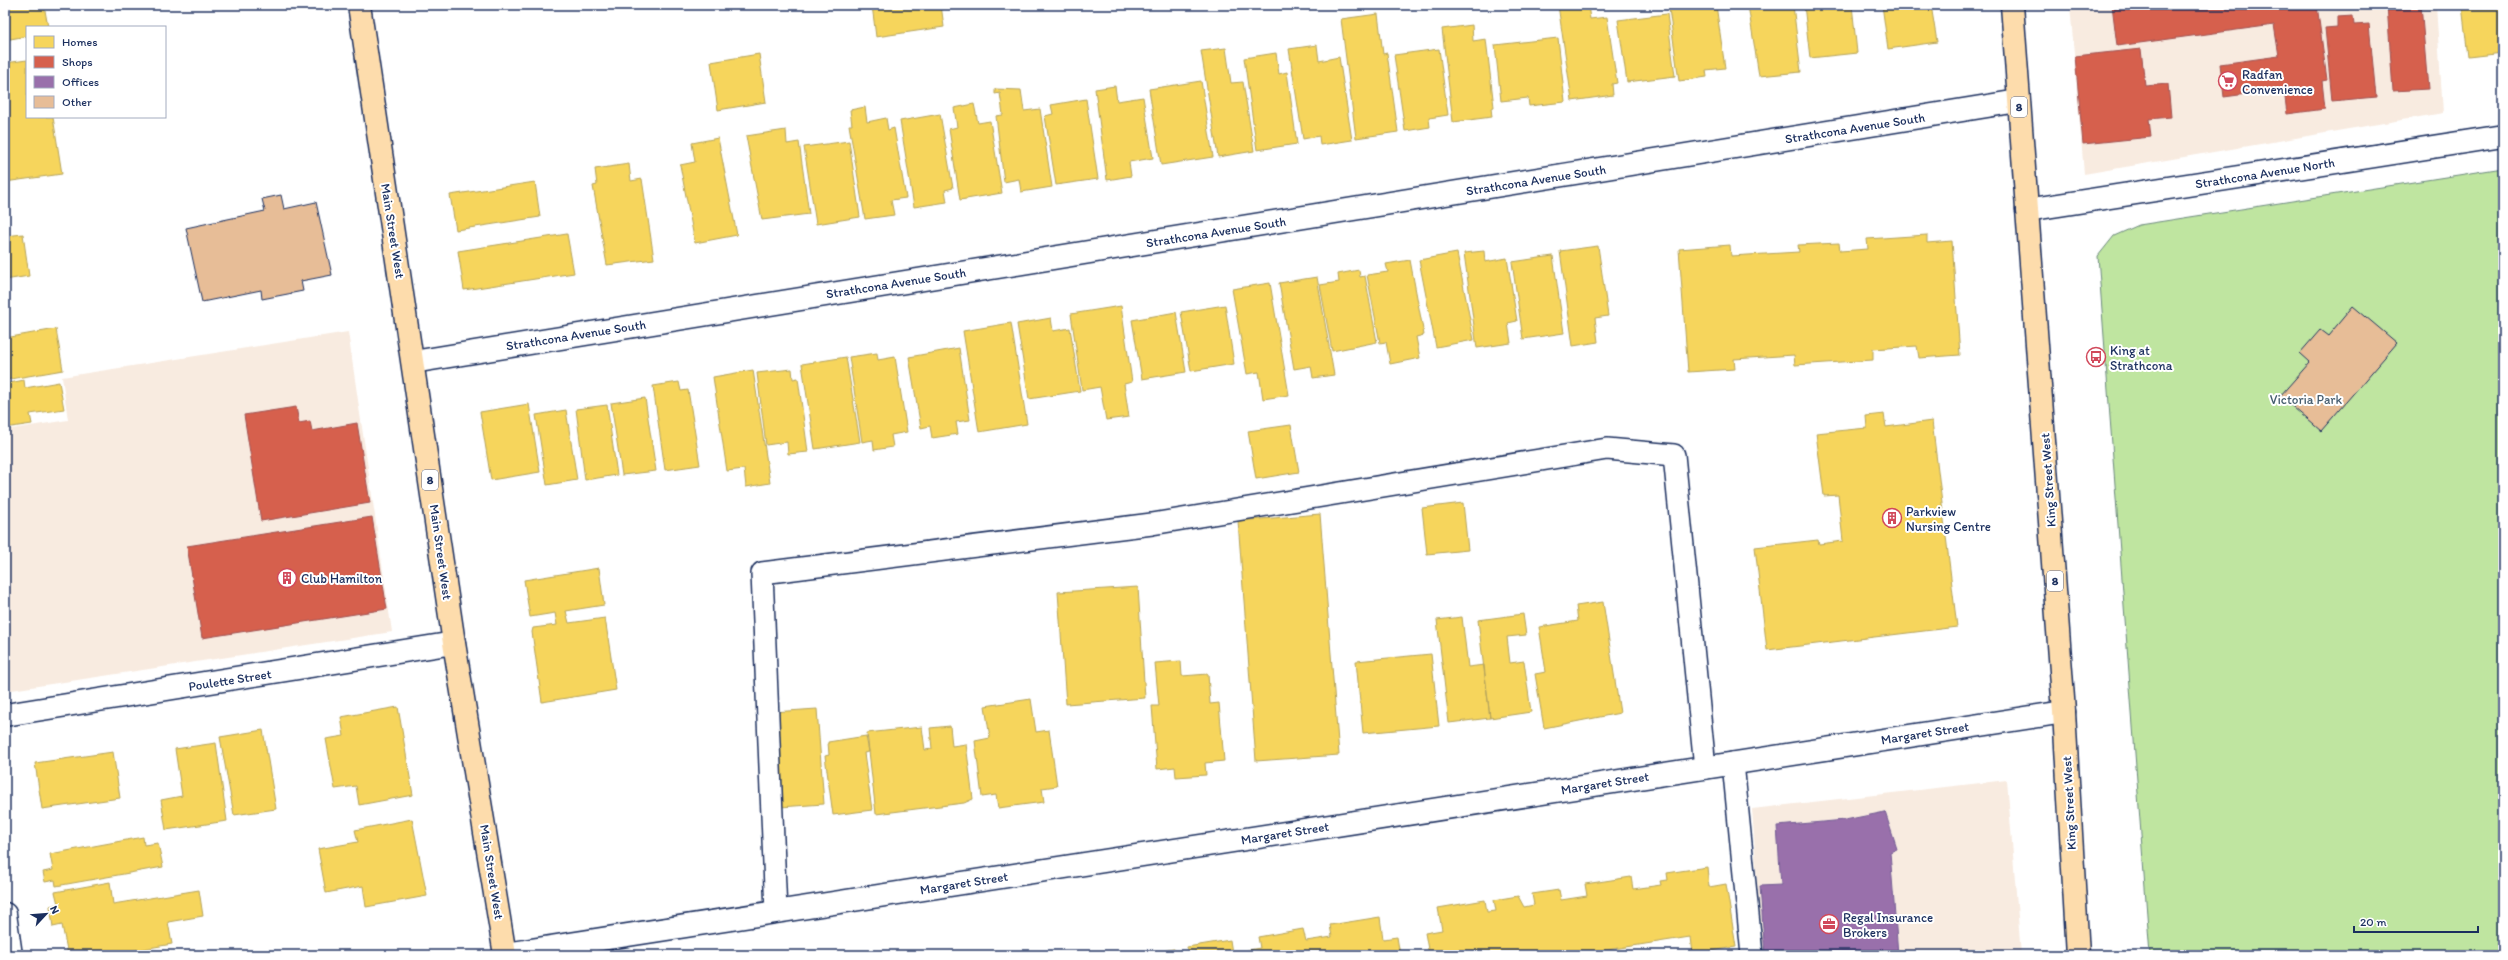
<svg xmlns="http://www.w3.org/2000/svg" width="2508" height="960" viewBox="0 0 2508 960" font-family="Itim,sans-serif">
	<style>
		.built { fill: #f8ebe0 }
		.green { fill: #bfe5a0; stroke: #6d8a7f }
		.homes { fill: #f6d55c; stroke: #b4a35d }
		.shops { fill: #d6604d; stroke: #9e5152 }
		.offices { fill: #9970ab; stroke: #735c94 }
		.building { fill: #e7bd97; stroke: #1b2f5e }
		.lines { fill: none; stroke-linecap: round; stroke-linejoin: round }
		.lane-casing { stroke: #1b2f5e; stroke-width: 24 }
		.street-casing { stroke: #1b2f5e; stroke-width: 25 }
		.primary-casing { stroke: #1b2f5e; stroke-width: 25 }
		.lane { stroke: #fff; stroke-width: 21 }
		.street { stroke: #fff; stroke-width: 22 }
		.primary { stroke: #fddcac; stroke-width: 22 }
		.labels { text-anchor: middle; dominant-baseline: central; stroke-width: 4; stroke-linejoin: round; paint-order: stroke }
		.shield { fill: #fff; stroke: #5f6d8e; stroke-width: 1 }
		.shield-label { font-size: 12px; font-weight: bold; fill: #1b2f5e }
		.poi-label { font-size: 13px; fill: #1b2f5e; stroke: #fff; text-anchor: start }
		.street-label { font-size: 13px; fill: #1b2f5e; stroke: #fff }
		.park-label { font-size: 13px; fill: #445c6e; stroke: #fff }
	</style>
	<rect width="100%" height="100%" fill="#fff"/>
	<filter id="ink" filterUnits="userSpaceOnUse"><feTurbulence type="fractalNoise" baseFrequency=".025" numOctaves="2"/><feDisplacementMap in="SourceGraphic" scale="8" xChannelSelector="R" yChannelSelector="G"/><feConvolveMatrix kernelMatrix="1 2 1 2 8 2 1 2 1" color-interpolation-filters="sRGB"/></filter>
	<g filter="url(#ink)">
		<path class="built" d="M2070,5H2436L2443,113L2084,174Z
			M348,332L392,632L5,691V430L68,420L62,377Z
			M2007,780L2021,955H1762L1752,809Z"/>
		<path class="green" d="M2503,168V955H2150L2098,256L2114,236L2139,225Z"/>
		<path class="homes" d="M5,5H44L48,27H27V36L5,40Z
			M872,5H941L944,27L876,37Z
			M1558,5H1588L1590,19L1607,17L1617,83L1612,84L1613,95L1572,101Z
			M1704,5H1716L1725,68L1706,70L1707,77L1679,81L1669,9Z
			M1748,5H1793L1801,72L1759,76Z
			M1804,5H1852L1857,53L1810,58Z
			M1882,5H1931L1937,42L1888,49Z
			M2462,5H2501L2503,53L2468,57Z
			M1378,14L1383,54L1387,53L1398,132L1356,138L1341,19Z
			M1667,14L1675,76L1627,82L1618,20Z
			M1472,25L1473,41L1486,39L1494,107L1491,108L1492,117L1453,122L1442,29Z
			M1558,38L1565,102L1529,106L1528,98L1501,101L1495,45Z
			M1317,45L1319,61L1339,57L1352,140L1320,145L1319,136L1303,139L1289,49Z
			M1226,48L1231,83L1243,82L1254,151L1218,157L1201,51Z
			M1439,49L1448,115L1429,118L1430,127L1405,131L1394,55Z
			M1276,53L1279,74L1287,72L1297,144L1257,150L1244,58Z
			M759,54L766,102L718,110L711,62Z
			M27,60V117H53L62,174L5,182V63Z
			M1201,81L1213,157L1161,165L1149,89Z
			M1115,86L1117,101L1143,97L1153,158L1129,162L1131,176L1107,180L1095,89Z
			M995,89L1021,90L1024,111L1040,109L1052,187L1021,192L1019,179L1004,182L996,116L1003,115L1000,93L995,94Z
			M1086,99L1098,179L1056,185L1045,116L1053,114L1051,105Z
			M974,104L978,123L990,121L1002,193L960,200L949,129L957,127L954,108Z
			M865,107L867,122L886,118L888,130L894,128L906,198L891,200L894,215L865,219L849,125H852L850,110Z
			M940,114L953,188L945,190L947,202L914,207L900,121Z
			M786,130L787,144L799,142L809,214L762,220L746,136Z
			M718,138L737,235L695,243L680,165L695,162L692,143Z
			M849,141L860,217L816,224L804,147Z
			M629,164L631,181L642,179L654,259L607,265L593,186L597,185L595,169Z
			M535,182L540,217L456,230L450,195Z
			M23,234L29,276L5,280V236Z
			M567,234L574,273L464,290L458,251Z
			M1927,235V243L1952,241L1960,355L1919,358L1917,346L1873,349V360L1795,365L1794,355L1734,359L1735,369L1688,372L1679,249L1730,245L1731,256L1799,252L1798,245L1839,243L1840,251L1868,249L1867,239Z
			M1598,246L1608,316L1595,318L1598,342L1573,346L1560,251Z
			M1484,251L1485,262L1507,258L1517,321L1508,323L1511,343L1477,348L1464,253Z
			M1457,253L1474,340L1436,347L1419,260Z
			M1553,256L1564,333L1523,339L1512,262Z
			M1410,260L1424,335L1416,337L1420,358L1390,364L1386,342L1380,343L1367,275L1388,272L1386,264Z
			M1359,270L1360,277L1365,276L1377,342L1332,351L1320,285L1339,282L1338,274Z
			M1317,277L1334,375L1313,378L1311,366L1294,369L1279,283Z
			M1270,283L1289,395L1263,399L1259,372L1247,374L1232,289Z
			M1225,305L1234,364L1191,371L1181,312Z
			M1121,306L1132,382L1124,384L1129,417L1106,420L1100,387L1082,390L1071,314Z
			M1176,312L1186,372L1142,379L1132,320Z
			M1051,318L1053,331L1070,328L1080,391L1029,399L1017,324Z
			M1011,323L1027,424L979,432L963,331Z
			M56,329L63,370L5,380V338Z
			M959,348L970,420L956,422L958,434L932,438L930,426L921,428L909,357Z
			M877,353L878,360L895,357L907,432L891,435L893,447L874,450L873,440L862,442L849,357Z
			M846,357L860,442L815,449L802,364Z
			M792,369L793,379L798,378L808,452L788,454L787,442L766,445L757,373Z
			M753,370L770,483L746,487L744,469L727,471L713,377Z
			M24,380L25,388L59,382L64,409L30,414L32,424L5,428V384Z
			M679,382L681,391L688,390L700,465L665,470L653,386Z
			M645,398L656,471L622,475L611,403Z
			M529,404L540,472L491,480L480,412Z
			M607,405L617,475L585,480L576,409Z
			M566,410L577,480L547,485L536,415Z
			M1884,414L1886,427L1932,421L1957,627L1767,650L1755,547L1818,540L1819,544L1843,541L1838,495L1824,496L1816,433L1867,428L1866,416Z
			M1291,425L1299,472L1256,479L1248,431Z
			M1463,503L1468,550L1427,554L1422,508Z
			M1320,514L1339,755L1256,761L1238,521Z
			M599,568L604,605L566,611L569,623L605,618L616,690L542,702L532,632L533,628L557,625L555,613L530,617L524,580Z
			M1138,587L1145,698L1066,704L1058,592Z
			M1603,602L1620,713L1544,728L1535,674L1546,672L1539,627L1578,621L1576,606Z
			M1523,614L1526,635L1507,637L1510,663L1524,661L1531,712L1490,718L1478,620Z
			M1462,617L1468,667L1484,665L1490,718L1449,723L1437,620Z
			M1431,654L1439,726L1363,733L1356,661Z
			M1181,661L1182,676L1208,674L1210,704L1219,703L1224,761L1205,763L1206,775L1176,777L1175,767L1157,769L1152,706H1159L1155,663Z
			M1031,699L1036,732L1049,730L1057,786L1042,788L1044,802L998,808L996,795L982,797L975,741L990,738L985,706Z
			M398,707L413,795L359,805L356,786L335,789L326,739L344,736L341,717Z
			M817,709L824,804L780,807L773,712Z
			M950,726L952,746L966,744L973,799L964,803L876,814L867,733L922,727L925,750L932,749L930,728Z
			M263,730L276,809L234,815L220,737Z
			M866,736L869,752L864,753L872,810L833,815L825,756L829,755L828,742Z
			M216,743L227,821L166,830L161,800L182,796L175,749Z
			M113,752L120,798L42,809L35,763Z
			M412,819L427,896L366,907L363,886L326,893L318,849L358,842L355,830Z
			M143,837L144,845L158,843L163,867L56,886L55,880L45,882L43,872L53,870L50,854Z
			M1707,867L1709,887L1726,884L1736,947L1692,954L1690,937L1575,955H1429L1425,933L1442,930L1438,908L1485,900L1487,912L1496,911L1494,900L1518,896L1524,907L1534,905L1532,894L1559,890L1561,900L1587,896L1585,884L1631,877L1633,889L1661,885L1660,881L1668,880L1667,873Z
			M110,882L113,904L199,890L203,916L168,922L172,944L120,953L121,955H68L62,925L53,927L50,906L58,904L55,892Z
			M1380,917L1383,939L1397,937L1400,955H1188L1187,947L1230,940L1232,953L1260,948L1258,937L1303,929L1306,941L1332,937L1330,925Z
			M1174,949L1175,955H1144V954Z"/>
		<path class="shops" d="M2112,5H2317L2327,80L2322,81L2325,109L2287,114L2284,89L2224,97L2220,64L2279,56L2274,25L2117,46Z
			M2387,5H2421L2428,89L2393,91Z
			M2353,16L2354,25L2369,24L2376,97L2332,101L2325,28L2337,27V17Z
			M2141,49L2145,86L2168,84L2171,117L2149,119L2151,137L2083,144L2075,56Z
			M296,407L299,423L310,421L312,431L357,423L370,503L261,521L244,415Z
			M372,517L387,609L202,638L187,546Z"/>
		<path class="offices" d="M1885,812L1897,849L1890,852L1898,954L1765,955L1760,886L1781,885L1777,826L1845,820Z"/>
		<path class="building" d="M281,195L284,209L316,202L332,275L301,281L303,291L262,299L261,290L202,302L186,228L265,211L262,199Z
			M2353,306L2397,343L2321,431L2280,396L2310,362L2300,353L2320,330L2328,336Z"/>
		<g class="lines">
			<defs>
				<path id="lane" d="M1733,763L1752,955
					M776,912L762,573L1152,524L1607,449L1674,455L1705,768"/>
				<path id="street" d="M2027,210L2503,136
					M413,362L2018,101
					M5,715L454,643
					M5,914L11,955
					M505,954L2064,712"/>
				<path id="primary" d="M359,5L454,643L505,955
					M2012,5L2064,712L2078,955"/>
			</defs>
			<use href="#lane" class="lane-casing"/>
			<use href="#street" class="street-casing"/>
			<use href="#primary" class="primary-casing"/>
			<use href="#lane" class="lane"/>
			<use href="#street" class="street"/>
			<use href="#primary" class="primary"/>
		</g>
	</g>
	<defs>
		<symbol id="supermarket-ring" viewBox="-11 -11 22 22"><circle r="9.5" fill="#fff" stroke="#d1495b" stroke-width="1.5"/><path d="M-6-5.5h2.5l.6 2H6L4.5 2H-2.5L-4.4-4H-6ZM-1.5 3.2a1.3 1.3 0 1 0 .1 0ZM3 3.2a1.3 1.3 0 1 0 .1 0Z" fill="#d1495b"/></symbol>
		<symbol id="bus-ring" viewBox="-11 -11 22 22"><circle r="9.5" fill="#fff" stroke="#d1495b" stroke-width="1.5"/><path d="M-5-6H5V4H4V6H2V4H-2V6H-4V4H-5ZM-3.5-4V0h7V-4ZM-3.5 1.2v1.5H-2V1.2ZM2 1.2v1.5H3.5V1.2Z" fill="#d1495b"/></symbol>
		<symbol id="building-ring" viewBox="-11 -11 22 22"><circle r="9.5" fill="#fff" stroke="#d1495b" stroke-width="1.5"/><path d="M-4-6H4V6H1V3H-1V6H-4ZM-2.5-4.3h1.7v1.8h-1.7ZM.8-4.3h1.7v1.8H.8ZM-2.5-1h1.7V.8h-1.7ZM.8-1h1.7V.8H.8Z" fill="#d1495b"/></symbol>
		<symbol id="office-ring" viewBox="-11 -11 22 22"><circle r="9.5" fill="#fff" stroke="#d1495b" stroke-width="1.5"/><path d="M-6-3h4V-5.5h4V-3h4V5H-6ZM-1-4.5V-3h2v-1.5ZM-6 0V1H6V0Z" fill="#d1495b"/></symbol>
	</defs>
	<g fill-rule="evenodd">
		<use href="#supermarket-ring" x="2217" y="70" width="22" height="22"/>
		<use href="#bus-ring" x="2085" y="346" width="22" height="22"/>
		<use href="#building-ring" x="1881" y="507" width="22" height="22"/>
		<use href="#building-ring" x="276" y="567" width="22" height="22"/>
		<use href="#office-ring" x="1818" y="913" width="22" height="22"/>
	</g>
	<g class="labels">
		<g class="shield">
			<rect x="2011" y="97" width="16" height="20" rx="3"/>
			<rect x="422" y="470" width="16" height="20" rx="3"/>
			<rect x="2047" y="571" width="16" height="20" rx="3"/>
		</g>
		<g class="shield-label">
			<text x="2019" y="107">8</text>
			<text x="430" y="480">8</text>
			<text x="2055" y="581">8</text>
		</g>
		<g class="poi-label">
			<text x="2242" y="74">Radfan<tspan x="2242" dy="15">Convenience</tspan></text>
			<text x="2110" y="350">King at<tspan x="2110" dy="15">Strathcona</tspan></text>
			<text x="1906" y="511">Parkview<tspan x="1906" dy="15">Nursing Centre</tspan></text>
			<text x="301" y="578">Club Hamilton</text>
			<text x="1843" y="917">Regal Insurance<tspan x="1843" dy="15">Brokers</tspan></text>
		</g>
		<g class="street-label">
			<text transform="translate(1855 128) rotate(-9)">Strathcona Avenue South</text>
			<text transform="translate(2265 173) rotate(-9)">Strathcona Avenue North</text>
			<text transform="translate(1536 180) rotate(-9)">Strathcona Avenue South</text>
			<text transform="translate(393 231) rotate(81)">Main Street West</text>
			<text transform="translate(1216 232) rotate(-9)">Strathcona Avenue South</text>
			<text transform="translate(896 283) rotate(-9)">Strathcona Avenue South</text>
			<text transform="translate(576 335) rotate(-9)">Strathcona Avenue South</text>
			<text transform="translate(2048 480) rotate(-94)">King Street West</text>
			<text transform="translate(441 552) rotate(82)">Main Street West</text>
			<text transform="translate(230 680) rotate(-9)">Poulette Street</text>
			<text transform="translate(1925 733) rotate(-9)">Margaret Street</text>
			<text transform="translate(1605 783) rotate(-9)">Margaret Street</text>
			<text transform="translate(2069 803) rotate(-93)">King Street West</text>
			<text transform="translate(1285 833) rotate(-9)">Margaret Street</text>
			<text transform="translate(492 872) rotate(81)">Main Street West</text>
			<text transform="translate(964 883) rotate(-9)">Margaret Street</text>
		</g>
		<g class="park-label">
			<text x="2306" y="399">Victoria Park</text>
		</g>
	</g>
	<rect width="2508" height="960" fill="none" stroke="#fff" stroke-width="20"/>
	<rect x="10" y="10" width="2488" height="940" fill="none" stroke="#1b2f5e" stroke-width="1.5" filter="url(#ink)"/>
	<rect x="26" y="26" width="140" height="92" fill="#ffffff" stroke="#a4acbf"/>
	<rect x="34" y="36" width="20" height="12" fill="#f6d55c" stroke="#a4acbf"/>
	<text x="62" y="46" font-size="12" fill="#1b2f5e">Homes</text>
	<rect x="34" y="56" width="20" height="12" fill="#d6604d" stroke="#a4acbf"/>
	<text x="62" y="66" font-size="12" fill="#1b2f5e">Shops</text>
	<rect x="34" y="76" width="20" height="12" fill="#9970ab" stroke="#a4acbf"/>
	<text x="62" y="86" font-size="12" fill="#1b2f5e">Offices</text>
	<rect x="34" y="96" width="20" height="12" fill="#e7bd97" stroke="#a4acbf"/>
	<text x="62" y="106" font-size="12" fill="#1b2f5e">Other</text>
	<g transform="translate(46 914) rotate(64)" stroke="#ffffff" stroke-width="3" paint-order="stroke">
	<path d="M0-3L7 15L0 10L-7 15Z" fill="#1b2f5e"/>
	<text y="-6" font-size="11" font-weight="bold" text-anchor="middle" fill="#1b2f5e">N</text>
	</g>
	<path d="M2354 926v6h124v-6" fill="none" stroke="#1b2f5e" stroke-width="2"/>
	<text x="2360" y="926" font-size="12" fill="#1b2f5e" stroke="#ffffff" stroke-width="3" paint-order="stroke">20 m</text>
</svg>
